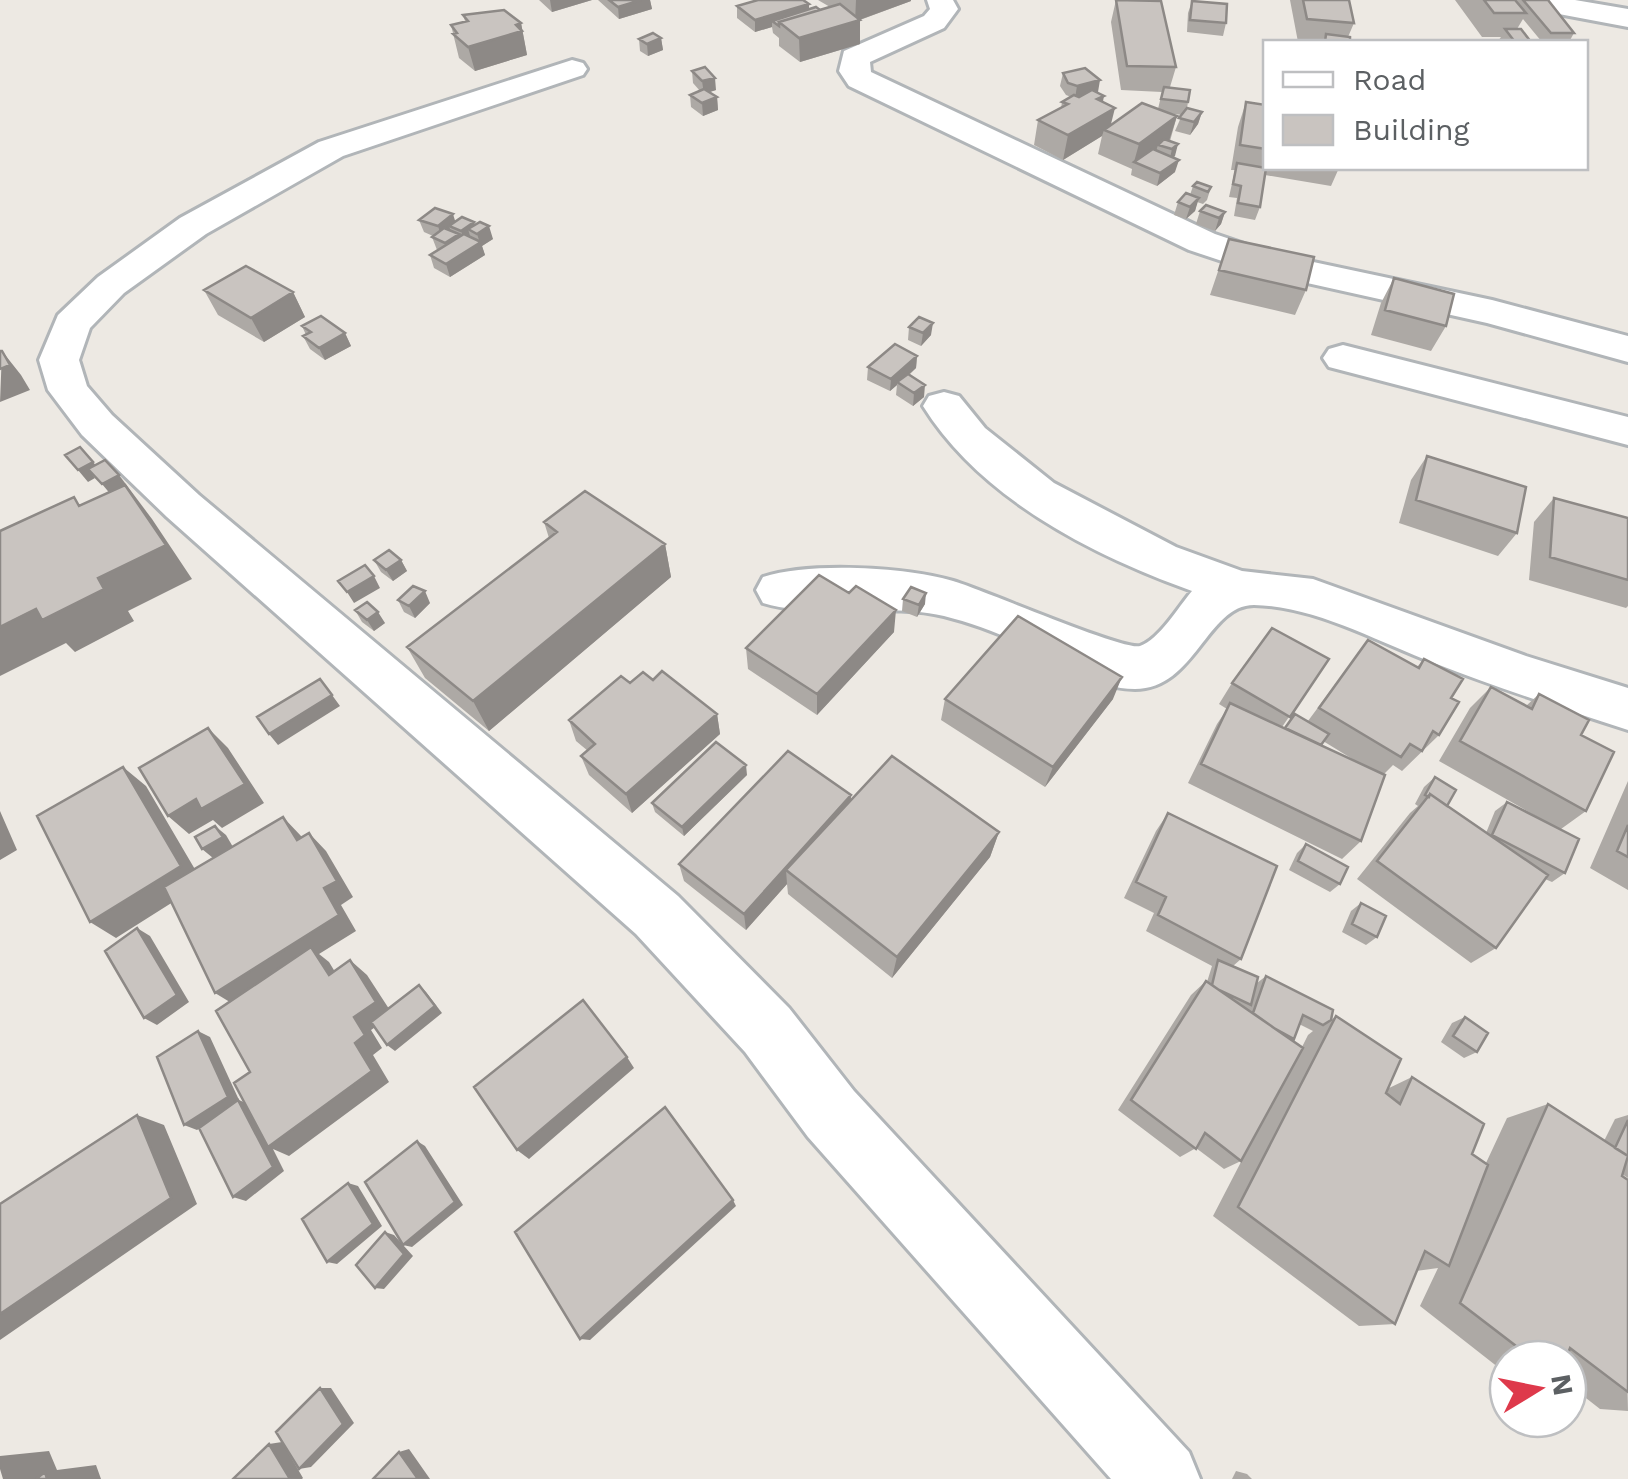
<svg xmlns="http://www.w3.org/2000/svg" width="1628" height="1479" viewBox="0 0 1628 1479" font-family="'Work Sans',sans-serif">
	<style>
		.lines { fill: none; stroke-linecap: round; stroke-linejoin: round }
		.minor-casing { stroke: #b1b5b8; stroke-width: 6 }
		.minor { fill: #fff; fill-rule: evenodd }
		.wall { fill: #ada9a5; fill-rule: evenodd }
		.shaded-wall { fill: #8d8986 }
		.building { fill: #c9c4c0; stroke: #8d8986; stroke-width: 2.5 }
	</style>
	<rect width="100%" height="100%" fill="#ede9e3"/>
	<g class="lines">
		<defs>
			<path id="minor" d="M927,0H953L958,9L944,28L870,62L871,72L1215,234L1271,253L1492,300L1628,336V362L1487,323L1249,270L1189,250L849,86L839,71L844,51L924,16L930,9Z
				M1513,0H1575L1628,9V27L1527,8Z
				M572,60L583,63L587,69L583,75L343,156L206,234L124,293L90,328L79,360L87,386L112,415L199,495L678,896L789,1008L854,1091L1189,1452L1200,1479H1111L808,1137L745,1052L636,934L167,517L82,435L48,390L39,360L58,315L98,277L180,218L319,142Z
				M1343,345L1628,417V445L1329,367L1323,358L1329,349Z
				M944,392L959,396L985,428L1054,483L1176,547L1242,571L1313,579L1526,656L1628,688V730C1563,709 1498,688 1434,663C1378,642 1315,606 1254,605C1207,605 1195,689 1135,689C1096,689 1063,664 1030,648C1004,635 972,623 944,616C886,602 818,620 763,603L756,590L763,577C810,562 906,567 953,581C984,590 1124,651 1140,646C1159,640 1179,606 1192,591C1092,555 981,499 923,406L929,396Z"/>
		</defs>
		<use href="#minor" class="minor-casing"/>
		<use href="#minor" class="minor"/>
	</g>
	<path class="wall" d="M539,0H592L552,12Z
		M598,0H650L652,9L619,19Z
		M818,0H911V1L860,20V44L800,62L779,46V38L773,33L772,27L755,32L737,18V6L809,4V9L820,10L830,7Z
		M1116,0L1176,67L1170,87L1188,102L1187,108L1202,112L1198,124L1190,135L1175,131L1182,115L1167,113L1177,116L1170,141L1178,144L1173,157L1175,172L1157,186L1131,175L1132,169L1098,154L1102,136L1063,160L1034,145L1038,120L1061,108L1062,102L1071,97L1066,95L1060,86L1063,73L1098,92L1111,125L1158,109L1162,92L1121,90L1111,22Z
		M1290,0H1349L1354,23L1348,37L1350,42H1298Z
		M1455,0H1548L1574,33L1569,42H1542L1523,19L1517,29L1531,42H1500L1498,41L1501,37H1482Z
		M1192,1L1226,23L1223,36L1187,32L1188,13Z
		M463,15L521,23L527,55L475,71L459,58L451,25L465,21Z
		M661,38L663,50L648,56L640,51L639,39Z
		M692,71L716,90L709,92L717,97L718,110L703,116L691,107L690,95L700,91L693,83Z
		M1246,102L1266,105V168H1339L1331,186L1265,175L1260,207L1255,220L1234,216L1237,198L1229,197L1235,170H1231L1238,127Z
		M1193,186L1211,187L1207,200L1203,204L1197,202L1195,211L1186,219L1174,215L1178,202L1190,195Z
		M1200,211L1225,212L1221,224L1215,231L1196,224Z
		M419,220L474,222L475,225L493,239L482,246L485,255L450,277L434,268L430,255L437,250L432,237L433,236L424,232Z
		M1229,239L1306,290L1295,315L1210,295Z
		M1394,278L1446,326L1431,351L1371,335L1381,303Z
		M204,290L293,292L305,317L264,342L218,315Z
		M302,326L345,333L351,346L325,360L310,349L303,336L306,335Z
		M909,327L931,335L921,346L908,340Z
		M917,356L916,368L909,375L924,397L913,406L896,395L897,385L890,391L867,380L868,367Z
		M1427,456L1517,533L1498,556L1399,523L1411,480Z
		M1554,498L1628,518V606L1626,608L1529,580L1534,522Z
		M544,522L665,544L671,577L489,731L425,678L407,647L549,538Z
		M374,560H401L407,571L393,581L381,572Z
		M849,593L894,632L817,715L748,669L746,648Z
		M903,599L925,604L917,617L902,611Z
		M398,600L430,603L415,618L404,612Z
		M355,610L385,623L374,631L362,622Z
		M1368,640L1417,667L1424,659L1451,698L1439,735L1402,771L1393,765L1384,774L1361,841L1342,859L1188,783L1217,724L1227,709L1219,704L1232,683L1329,659L1282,727L1285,728L1308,721ZM1323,741L1359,763L1321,745Z
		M653,680L717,714L720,734L632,813L589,775L581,756L588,751L576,741L569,720L630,683Z
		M1491,687L1526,706L1539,694L1581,735L1586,811L1561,829L1565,873L1552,882L1545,879L1496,948L1471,963L1357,879L1410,813L1418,806L1415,804L1424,787L1435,777L1447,806L1486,833L1495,811L1507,802L1559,829L1439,761L1470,708Z
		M945,699H1113L1045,787L941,720Z
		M747,775L684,836L655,812L652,803Z
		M1628,781V890L1590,868Z
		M851,795V800L999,832L990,857L892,978L788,894L787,884L746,930L684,881L679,864Z
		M1168,813L1241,959L1233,966L1253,996L1257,983L1266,976L1331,1020L1336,1016L1387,1089L1412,1077L1472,1154L1486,1163L1507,1118L1548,1104L1604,1141L1615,1119L1628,1115V1178L1622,1174L1628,1411L1600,1409L1568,1384V1359H1508V1375L1420,1306L1438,1268L1416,1271L1395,1324L1359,1326L1213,1216L1270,1106L1241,1161L1224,1169L1196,1148L1180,1157L1118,1110L1191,995L1206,981L1207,982L1212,966L1146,931L1154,913L1124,898L1156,831ZM1299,1024L1313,1031L1308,1035L1302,1047L1292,1040L1294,1039Z
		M1306,844L1340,884L1330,892L1289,870L1297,853Z
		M1361,903L1377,937L1366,945L1342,932L1351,911Z
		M1465,1017L1477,1052L1464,1058L1441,1042L1452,1023Z
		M1236,1471L1247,1474L1252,1479H1232Z"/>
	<path class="shaded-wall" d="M550,0H592L552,12Z
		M641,0H650L652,9L619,19L618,7Z
		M856,0H911V1L859,20H860V44L800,62L799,38L855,22Z
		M809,4V16L779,22L772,21V27L755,32V20Z
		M521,23L527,55L475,71L468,47Z
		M661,38L663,50L648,56L647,44Z
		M715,78L716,90L704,94L702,81Z
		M1100,80L1098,92L1075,98L1077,86Z
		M1104,96L1100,117L1115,108L1109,132L1104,130L1102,136L1063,160L1068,135L1097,99Z
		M717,97L718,110L703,116L702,103Z
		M1202,112L1198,124L1190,135L1194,122Z
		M1177,116L1169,141L1158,145L1156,151L1134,162L1132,169L1139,144Z
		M1178,144L1175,156L1169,162L1172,149Z
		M1179,160L1175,172L1157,186L1160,173Z
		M1199,198L1195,211L1186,219L1190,207Z
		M1225,212L1221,224L1215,231L1219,218Z
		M453,214L457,227L449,226L451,232L442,239L438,226Z
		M474,222L477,234L468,229L471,239L465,243L461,231Z
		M489,226L493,239L482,246L485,255L450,277L446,264L480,243L477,234Z
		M293,292L305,317L264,342L251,318Z
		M933,323L931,335L921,346L923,333Z
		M345,333L351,346L325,360L319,348Z
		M2,351L21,375L30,390L0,402Z
		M917,356L916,368L899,383L897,382V385L890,391L891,379Z
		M925,385L924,397L913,406L914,393Z
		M93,462L103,474L88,469L95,478L88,482L78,470Z
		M119,475L152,519L192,579L128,611L134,621L75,652L66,643L0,676V627L98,578L112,496L102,484Z
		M665,544L671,577L489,731L473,701Z
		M401,560L407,571L393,581L386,570Z
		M374,576L380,588L354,603L347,592Z
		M425,591L430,603L415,618L409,606Z
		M926,593L925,604L917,617L919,605Z
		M896,610L894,632L817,715V694Z
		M378,612L385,623L374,631L367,620Z
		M1122,677L1113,699L1045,787L1053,767Z
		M332,695L340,706L278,745L269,734Z
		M717,714L720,734L632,813L626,794Z
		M208,728L228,748L264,803L222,828L213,820L189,834L168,816Z
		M746,765L747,775L684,836L682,827Z
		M123,767L146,786L203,883L116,938L90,922Z
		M851,795L850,814L786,870L787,884L746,930L744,914Z
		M0,811L17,850L0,860Z
		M283,817L301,836L314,858L297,840Z
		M215,826L226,835L233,847L213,858L202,849Z
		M999,832L990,857L892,978L897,957Z
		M309,833L326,851L353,897L341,905L356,931L319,954L329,962L346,990L238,1007L215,993L324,888Z
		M137,928L150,936L189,1002L157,1025L144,1018Z
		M350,960L367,975L393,1015L371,1030L382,1048L373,1055L389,1082L289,1156L273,1149L284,1171L246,1201L233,1197L239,1103L197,1130L184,1125L198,1031L210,1037L239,1100L250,1105L355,1043Z
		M419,985L426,992L442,1013L395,1051L387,1045Z
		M627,1057L634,1068L529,1159L517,1150Z
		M137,1115L164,1125L197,1204L0,1340V1314Z
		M417,1141L425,1146L463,1205L412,1247L403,1245Z
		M348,1183L358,1186L382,1226L337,1264L327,1262Z
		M733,1200L736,1206L590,1340L580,1339Z
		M385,1232L394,1235L413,1256L384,1289L375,1288Z
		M320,1388H331L354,1423L311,1467L299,1469Z
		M282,1442L303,1478L302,1479H290L269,1444Z
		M409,1449L430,1479H418L399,1452Z
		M49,1451L57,1470L96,1465L101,1479H3L0,1469V1456Z"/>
	<path class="building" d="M609,0H641L618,7Z
		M758,0H803L809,4L755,20L737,6Z
		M1116,0L1161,1L1176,67L1127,66Z
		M1303,0H1349L1354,23L1307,19Z
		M1484,0H1515L1526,13H1494Z
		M1523,0H1548L1574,33H1551Z
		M1192,1L1227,4L1226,23L1190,20Z
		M840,4L860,20L799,38L779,22Z
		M816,7L820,10L779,22V26L772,21Z
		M504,10L521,23L516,25L522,31L468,47L453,34L457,33L451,25L468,21L463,15Z
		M1505,29H1521L1531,42H1515Z
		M653,33L661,38L647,44L639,39Z
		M1326,34L1350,37V42H1325Z
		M705,67L715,78L702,81L692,71Z
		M1085,68L1100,80L1077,86L1068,83L1063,73Z
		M1164,87L1190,90L1188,102L1161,99Z
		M704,89L717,97L702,103L690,95Z
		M1092,90L1104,96L1097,99L1115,108L1068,135L1038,120L1068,104L1062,102L1074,95L1079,97Z
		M1246,102L1266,105V149L1240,145Z
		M1142,103L1177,116L1139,144L1104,130Z
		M1187,108L1202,112L1194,122L1179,118Z
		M1164,139L1178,144L1172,149L1158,145Z
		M1153,149L1179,160L1160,173L1134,162Z
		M1237,163L1266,168L1260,207L1238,203L1241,186L1233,184Z
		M1197,182L1211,187L1208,192L1193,186Z
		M1186,193L1199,198L1190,207L1178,202Z
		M1206,205L1225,212L1219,218L1200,211Z
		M435,208L453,214L438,226L419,220Z
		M462,217L474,222L461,231L449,226Z
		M480,222L489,226L477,234L468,229Z
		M444,228L459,234L445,243L432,237Z
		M464,234L481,242L446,264L430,255Z
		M1229,239L1314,257L1306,290L1219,270Z
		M246,266L293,292L251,318L204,290Z
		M1394,278L1454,294L1446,326L1385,310Z
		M321,316L345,333L319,348L303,336L311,332L302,326Z
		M919,317L933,323L923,333L909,327Z
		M895,344L917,356L891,379L868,367Z
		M0,351H2L10,365L0,369Z
		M908,374L925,385L914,393L897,382Z
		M80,447L93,462L78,470L65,455Z
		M1427,456L1526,487L1517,533L1416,500Z
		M105,460L119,475L102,484L88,469Z
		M125,485L166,545L98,578L104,589L42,620L36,609L0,627V531L74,497L79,506Z
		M585,491L665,544L473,701L407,647L557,532L544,522Z
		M1554,498L1628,518V580L1550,557Z
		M389,550L401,560L386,570L374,560Z
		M365,565L374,576L347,592L338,581Z
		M819,575L849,593L856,586L896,610L817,694L746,648Z
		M413,586L425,591L409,606L398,600Z
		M911,587L926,593L919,605L903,599Z
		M367,602L378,612L367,620L355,610Z
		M1018,616L1122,677L1053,767L945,699Z
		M1272,628L1329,659L1290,717L1232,683Z
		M1368,640L1419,668L1424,659L1463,679L1451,698L1459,702L1439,735L1433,731L1422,751L1410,744L1401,757L1319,708Z
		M662,671L717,714L626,794L581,756L595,744L569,720L621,676L630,683L643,672L653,680Z
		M320,679L332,695L269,734L257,717Z
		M1491,687L1532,709L1539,694L1589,720L1581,735L1614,752L1586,811L1460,741Z
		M1230,703L1385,775L1361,841L1201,764Z
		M1295,714L1329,734L1321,745L1285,728Z
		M208,728L245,784L201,809L196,799L168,816L139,768Z
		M716,742L746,765L682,827L652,803Z
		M788,751L851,795L744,914L679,864Z
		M892,756L999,832L897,957L786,870Z
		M123,767L181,866L90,922L37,816Z
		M1435,777L1456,790L1447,806L1430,794L1429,797L1425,795Z
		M1430,794L1548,875L1496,948L1377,861Z
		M1507,802L1579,839L1565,873L1492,835Z
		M1168,813L1277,866L1241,959L1158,915L1166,897L1136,882Z
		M283,817L297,840L309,833L337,881L324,888L339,915L215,993L164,887Z
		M1628,825V857L1617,851Z
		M215,826L223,837L202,849L195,837Z
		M1306,844L1348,867L1340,884L1298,861Z
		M1361,903L1386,916L1377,937L1352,924Z
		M137,928L177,995L144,1018L105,951Z
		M311,947L329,975L350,960L376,1002L354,1017L365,1035L355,1043L372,1071L268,1147L234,1083L250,1072L216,1011Z
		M1218,960L1258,977L1251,1005L1219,990L1212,985Z
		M1266,976L1333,1010L1331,1020L1323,1025L1303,1015L1294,1039L1274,1028L1253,1013Z
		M1206,981L1303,1048L1241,1161L1205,1133L1196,1149L1131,1100Z
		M419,985L435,1006L387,1045L371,1022Z
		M583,1000L627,1057L517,1150L474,1087Z
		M1336,1016L1401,1059L1386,1093L1400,1104L1412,1077L1484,1124L1472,1154L1488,1165L1449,1266L1425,1251L1395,1324L1238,1207Z
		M1465,1017L1488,1033L1477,1052L1453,1036Z
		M198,1031L228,1097L184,1125L157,1057Z
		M238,1100L273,1167L233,1197L199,1128Z
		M1548,1104L1628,1156L1622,1176L1628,1180V1392L1570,1348L1566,1359H1533L1460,1303Z
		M665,1107L733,1200L580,1339L515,1232Z
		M137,1115L171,1198L0,1314V1204Z
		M1628,1120V1156L1615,1148Z
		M417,1141L455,1202L403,1245L365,1182Z
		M348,1183L373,1224L327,1262L302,1219Z
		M385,1232L404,1254L375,1288L356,1265Z
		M320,1388L343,1424L299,1469L276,1432Z
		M269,1444L290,1479H233Z
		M399,1452L418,1479H373Z
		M45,1472L47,1479H36Z"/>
	<rect x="1263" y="40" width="325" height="130" fill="#ffffff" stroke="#bebfc1" stroke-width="2.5"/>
	<rect x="1283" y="72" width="50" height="15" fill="#ffffff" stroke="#bebfc1" stroke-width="2.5"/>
	<text x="1353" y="90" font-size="30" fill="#5c6063">Road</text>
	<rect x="1283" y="115" width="50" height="30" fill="#c9c4c0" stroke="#bebfc1" stroke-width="2.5"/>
	<text x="1353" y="140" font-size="30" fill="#5c6063">Building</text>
	<g transform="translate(1538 1389) rotate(80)"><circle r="48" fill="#ffffff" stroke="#bebfc1" stroke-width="2.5"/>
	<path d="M0-8L18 38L0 25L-18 38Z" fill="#de394b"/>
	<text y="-15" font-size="28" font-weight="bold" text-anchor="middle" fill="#5c6063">N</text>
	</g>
</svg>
